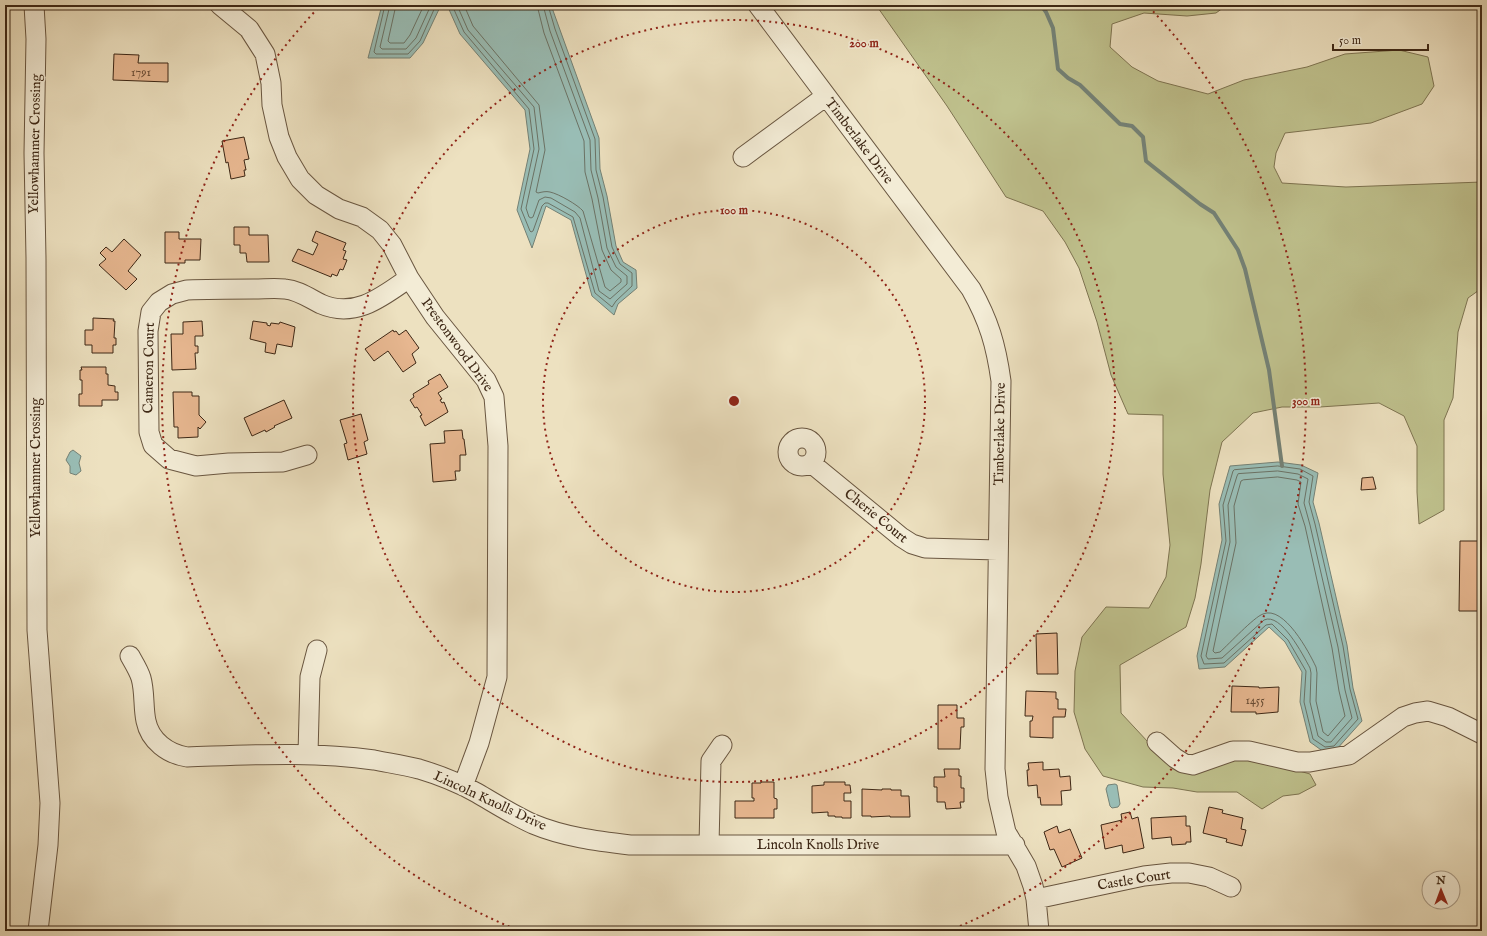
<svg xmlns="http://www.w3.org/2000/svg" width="1487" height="936" viewBox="0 0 1487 936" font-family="'IM FELL English',serif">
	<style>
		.green { fill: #bfc18d; stroke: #7e7451 }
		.water { fill: #99bdb5; stroke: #748175 }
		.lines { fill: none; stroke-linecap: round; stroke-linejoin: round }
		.shore { stroke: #6b7265; stroke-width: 1 }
		.stream { stroke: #748175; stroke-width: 4 }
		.building { fill: #e7b790; stroke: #3d2715 }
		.minor-casing { stroke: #695640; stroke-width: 21 }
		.minor { stroke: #f3ecd6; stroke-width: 19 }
		.ring { fill: none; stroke: #8f2418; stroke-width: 2; stroke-dasharray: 2 4 }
		.labels { text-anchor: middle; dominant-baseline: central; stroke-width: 3; stroke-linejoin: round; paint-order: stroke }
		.number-label { font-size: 12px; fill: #684b34 }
		.street-label { font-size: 14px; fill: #3d2715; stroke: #f3ecd6 }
		.centre { fill: #8f2418; stroke: #f3ecd6; stroke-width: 2 }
		.ring-label { font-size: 12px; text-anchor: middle; font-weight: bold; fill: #8f2418; stroke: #f3ecd6; stroke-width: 3; stroke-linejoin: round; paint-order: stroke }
	</style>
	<rect width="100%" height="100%" fill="#ede1c0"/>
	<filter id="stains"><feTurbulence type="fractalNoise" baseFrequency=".005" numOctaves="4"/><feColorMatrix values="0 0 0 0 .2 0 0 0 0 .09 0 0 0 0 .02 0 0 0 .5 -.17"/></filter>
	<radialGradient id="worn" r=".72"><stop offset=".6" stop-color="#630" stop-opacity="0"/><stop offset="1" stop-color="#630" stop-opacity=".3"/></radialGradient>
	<path class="green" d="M876,5H1227L1216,13L1187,16L1144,13L1112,24L1110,47L1132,67L1158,81L1208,94L1244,80L1307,67L1345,54L1399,50L1428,57L1434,86L1422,104L1371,123L1285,133L1276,153L1274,167L1282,183L1346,187L1482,182V288L1468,298L1458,332L1453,398L1444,420V510L1419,524L1417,492V446L1404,416L1379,403L1320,407H1282L1253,413L1222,442L1210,490L1201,564L1195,598L1186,627L1120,665L1121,713L1162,757L1246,756L1310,774L1316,785L1299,794L1283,796L1262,809L1237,792H1197L1173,788L1143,787L1103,776L1085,749L1074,712L1075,671L1082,637L1106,607L1149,608L1166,577L1170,545L1163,474V415L1128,414L1111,375L1097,322L1079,268L1065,242L1043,211L1006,197L947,106Z"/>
	<path class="water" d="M382,5H441L423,43L410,58H368Z
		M447,5H551L599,138L600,169L607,196L616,246L623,262L636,270L637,288L618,304L614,315L592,296L571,220L546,206L532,248L517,210L530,149L525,110L460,34Z
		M73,450L81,456L79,463L81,471L76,475L70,473V466L66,460L70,452Z
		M1278,462L1301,465L1318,473L1313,502L1319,523L1347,645L1353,688L1362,721L1336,750L1324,752L1310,742L1300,702L1302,672L1285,642L1269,627L1225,667L1199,669L1197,656L1222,540L1219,504L1230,466Z
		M1115,784L1117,785L1120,804L1118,807L1112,808L1110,806L1106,789L1108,785Z"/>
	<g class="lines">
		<path class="shore" d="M385,5L374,52L376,54H408L420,41L436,5
			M390,5L380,47L382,49H406L416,38L431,5
			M396,5L388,41L390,43H404L410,35L424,5
			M452,5L464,32L529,109L534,149L521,209L530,231L531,232L533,231L542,206L545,203H548L573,217L595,293L612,307L616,301L632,286V273L620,264L612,247L603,197L596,170L595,139L555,29L548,5
			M457,5L468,30L534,107L539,149L526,208L529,217L531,218L533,217L539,200L545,197L551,198L575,212L580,218L599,291L610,299L627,284V276L616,267L607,248L598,198L591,170L590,140L550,31L543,5
			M464,5L473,26L539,105L545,150L536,192L538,193C542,192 546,191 550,192C559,194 578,205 583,211L605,287L610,291L621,282V279L611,270L602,250L592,199L585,172L584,141L544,33L537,5
			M1278,466L1300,469L1313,476L1309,502L1315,524L1343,646L1350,689L1358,719L1334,746L1325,747L1313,739L1304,702L1306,671L1288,640L1272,624L1266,625L1224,663L1204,664L1201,656L1226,541L1223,505L1233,471L1234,470Z
			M1278,471L1298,474L1308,479L1304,503L1310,525L1338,647L1345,690L1352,718L1331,742H1326L1318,736L1310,702L1311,673L1310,668C1303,655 1281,612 1264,620L1222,658L1208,659L1206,656L1230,542L1228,505L1237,476L1238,474Z
			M1278,477L1297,480L1301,482L1298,504L1305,526L1332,648L1339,691L1345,716L1328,736L1323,732L1316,701L1317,673L1316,667C1309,652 1284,605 1263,614C1254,617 1229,644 1220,652L1215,653L1213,651L1236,543L1234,506L1241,481L1243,480Z"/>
		<path class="stream" d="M1041,5L1046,12L1053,28L1058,69L1068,78L1080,85L1120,124L1132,126L1143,137L1146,161L1200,204L1214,213L1238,250L1245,269L1269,370L1282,466"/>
	</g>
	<path class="building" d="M114,54L139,55L138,63H168V82L113,80Z
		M244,137L249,159L244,160L246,170H244L245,176L231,179L228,162L226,163L222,141Z
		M234,227H249V235H268L269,262H247L246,253H240V245H234Z
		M316,231L346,243L343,250L346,251L343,259L347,260L343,270L340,269L337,276L332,274L331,277L292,261L298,249L313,255L318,244L312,241Z
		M165,232H179V239H201L200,260H185V263H165Z
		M124,239L141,255L128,271L137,279L126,290L99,265L106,259L100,253L106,247L112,252Z
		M93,318L114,319L113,321H115L114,338H116V345H113V353H92V345H85V330H93Z
		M202,321L203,336H195V346H198V353H195L196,369L172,370L171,334H183V322Z
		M253,321L267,323V325L270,326L271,323L279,324L280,322L295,327L292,347L277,344L275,354L265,352L266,343L250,339Z
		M393,330L394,332L396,331L399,335L406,330L419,348L412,354L416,363L403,372L388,351L374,361L365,349Z
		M81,367H106V374H108V385L115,386V392H118V400H102V406H79V394H82V380H80V370H82Z
		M440,374L448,387L438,393L442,399L440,400L442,403L444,402L448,412L425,426L420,416L422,415L417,407L415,408L410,400L414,397L413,394L429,384L428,381Z
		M173,392H192V396H199V415L206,422L200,429L198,427V437L178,438V427H174Z
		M284,400L292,418L274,426L275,427L266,432L265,430L252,436L244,418Z
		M361,414L368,440L364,442L367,454L348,460L344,444L347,443L340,420Z
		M462,430L463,439H464L466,455H460V471H455L456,480L433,482L430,444L445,443L444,431Z
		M1373,477L1376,489L1361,490L1362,478Z
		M1460,541H1482V611H1459Z
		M1057,633L1058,674H1037L1036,634Z
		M1232,686L1259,687V688L1279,687L1278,712L1256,714V712H1231Z
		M1026,691L1056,692V699H1058V709H1066L1065,717H1053V738L1030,737V721H1032L1033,716H1025Z
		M938,705H957V718H964V727H961L960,749H938Z
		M1043,762V770L1059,769L1060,777L1070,776L1071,790L1061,791L1062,805H1041L1040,797L1038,798L1037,785L1028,786L1027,770H1029L1028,763Z
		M944,769H959V776H961V788H964V802H960L961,808L946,809L945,802H937V787H934V777H945Z
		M761,782H774V798L777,799V809H774V818H735V801H754V798H752V783H761Z
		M824,782H845V785H850L851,793H844V801H851V818H842V817H835V816H828V812L812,813V786L824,785Z
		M862,789L882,790V789H891V790H901V796H909L910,817H890V816L871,817V816H862Z
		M1209,807L1223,810L1222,813L1243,818L1241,829L1246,830L1242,846L1226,842L1227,839L1203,833Z
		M1130,812L1132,819L1138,817L1144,848L1123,853L1122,845L1105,849L1101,825L1122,820L1121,814Z
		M1186,816V826H1190L1191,842H1186V844L1172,845L1171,837L1152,839L1151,818Z
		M1057,826L1059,833L1070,829L1082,858L1062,867L1054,849L1050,850L1044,832Z"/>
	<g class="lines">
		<defs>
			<path id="minor" d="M34,5L36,39L34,153L36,258L37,630L50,803L48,845L38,931
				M220,5L249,29L265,54L271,83L272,105L279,137L287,157L300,179L316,195L339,209L362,217L380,230L392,245L409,278L435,317L486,380L494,397L498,446L497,677L479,743L463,786
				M758,5L971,289C989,321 996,345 1001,381L995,769L998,797L1006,832L1026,866L1033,886L1036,899L1039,931
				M743,157L826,96
				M788 452a14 14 0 1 1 28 0a14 14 0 1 1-28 0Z
				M307,455L283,462L229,463L196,466L169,459L153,445L149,432L148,331L151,312L159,302L172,294L187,290C210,289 232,289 254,289C264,289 275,288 285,289C298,290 309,298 321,304C355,319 382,297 409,278
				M811,463L901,537L912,544L925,548L998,550
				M130,656C134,663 139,671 141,678C145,692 143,707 146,721C150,741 168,754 187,757C250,755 312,751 374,760C389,763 404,765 419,769C439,775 459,783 477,793C496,804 513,815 533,824C564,837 597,841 630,845H1015
				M1157,742L1175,758L1183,763L1193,765L1233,751H1249L1297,762H1310L1349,755L1403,717L1415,713L1428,711L1448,717L1482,734
				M308,754L310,677L317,650
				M709,845L711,761L722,745
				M1036,899L1144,876L1171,873H1189L1209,877L1231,887"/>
		</defs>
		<use href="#minor" class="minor-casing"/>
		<use href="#minor" class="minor"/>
	</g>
	<g class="ring">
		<circle cx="734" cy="401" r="191"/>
		<circle cx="734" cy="401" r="381"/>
		<path d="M515 929A572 572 0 0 1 319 7M1149 7A572 572 0 0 1 953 929"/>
	</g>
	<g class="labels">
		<g class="number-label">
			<text x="141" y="72">1791</text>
			<text x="1255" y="700">1455</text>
		</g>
		<g class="street-label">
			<text transform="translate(859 141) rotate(53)">Timberlake Drive</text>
			<text transform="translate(35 144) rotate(-89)">Yellowhammer Crossing</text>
			<text transform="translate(457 345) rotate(54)">Prestonwood Drive</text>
			<text transform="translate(149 368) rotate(-89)">Cameron Court</text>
			<text transform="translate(1000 434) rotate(-89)">Timberlake Drive</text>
			<text transform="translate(36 468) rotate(-90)">Yellowhammer Crossing</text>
			<text transform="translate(876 516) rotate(39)">Cherie Court</text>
			<text transform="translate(490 801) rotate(25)">Lincoln Knolls Drive</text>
			<text x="818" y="845">Lincoln Knolls Drive</text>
			<text transform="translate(1134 880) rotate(-9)">Castle Court</text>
		</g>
	</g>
	<circle cx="734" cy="401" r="6" class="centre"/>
	<g class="ring-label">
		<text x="864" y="47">200 m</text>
		<text x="734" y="214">100 m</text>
		<text x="1306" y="405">300 m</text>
	</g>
	<rect width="1487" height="936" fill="none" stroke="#ede1c0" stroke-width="20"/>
	<rect x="6" y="6" width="1475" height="924" fill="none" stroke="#3d2715" stroke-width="2"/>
	<rect x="10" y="10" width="1467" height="916" fill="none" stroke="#3d2715"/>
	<g transform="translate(1441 890) rotate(359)"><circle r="19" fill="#f3ecd6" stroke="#aa9d89"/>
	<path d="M0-3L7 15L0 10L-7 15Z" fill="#8f2418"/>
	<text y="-6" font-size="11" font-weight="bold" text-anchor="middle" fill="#3d2715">N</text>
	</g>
	<path d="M1333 44v6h95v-6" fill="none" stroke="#3d2715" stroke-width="2"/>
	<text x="1339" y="44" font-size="12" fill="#3d2715" stroke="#f3ecd6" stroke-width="3" paint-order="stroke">50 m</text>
	<rect width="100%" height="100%" filter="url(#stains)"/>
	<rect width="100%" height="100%" fill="url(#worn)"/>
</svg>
